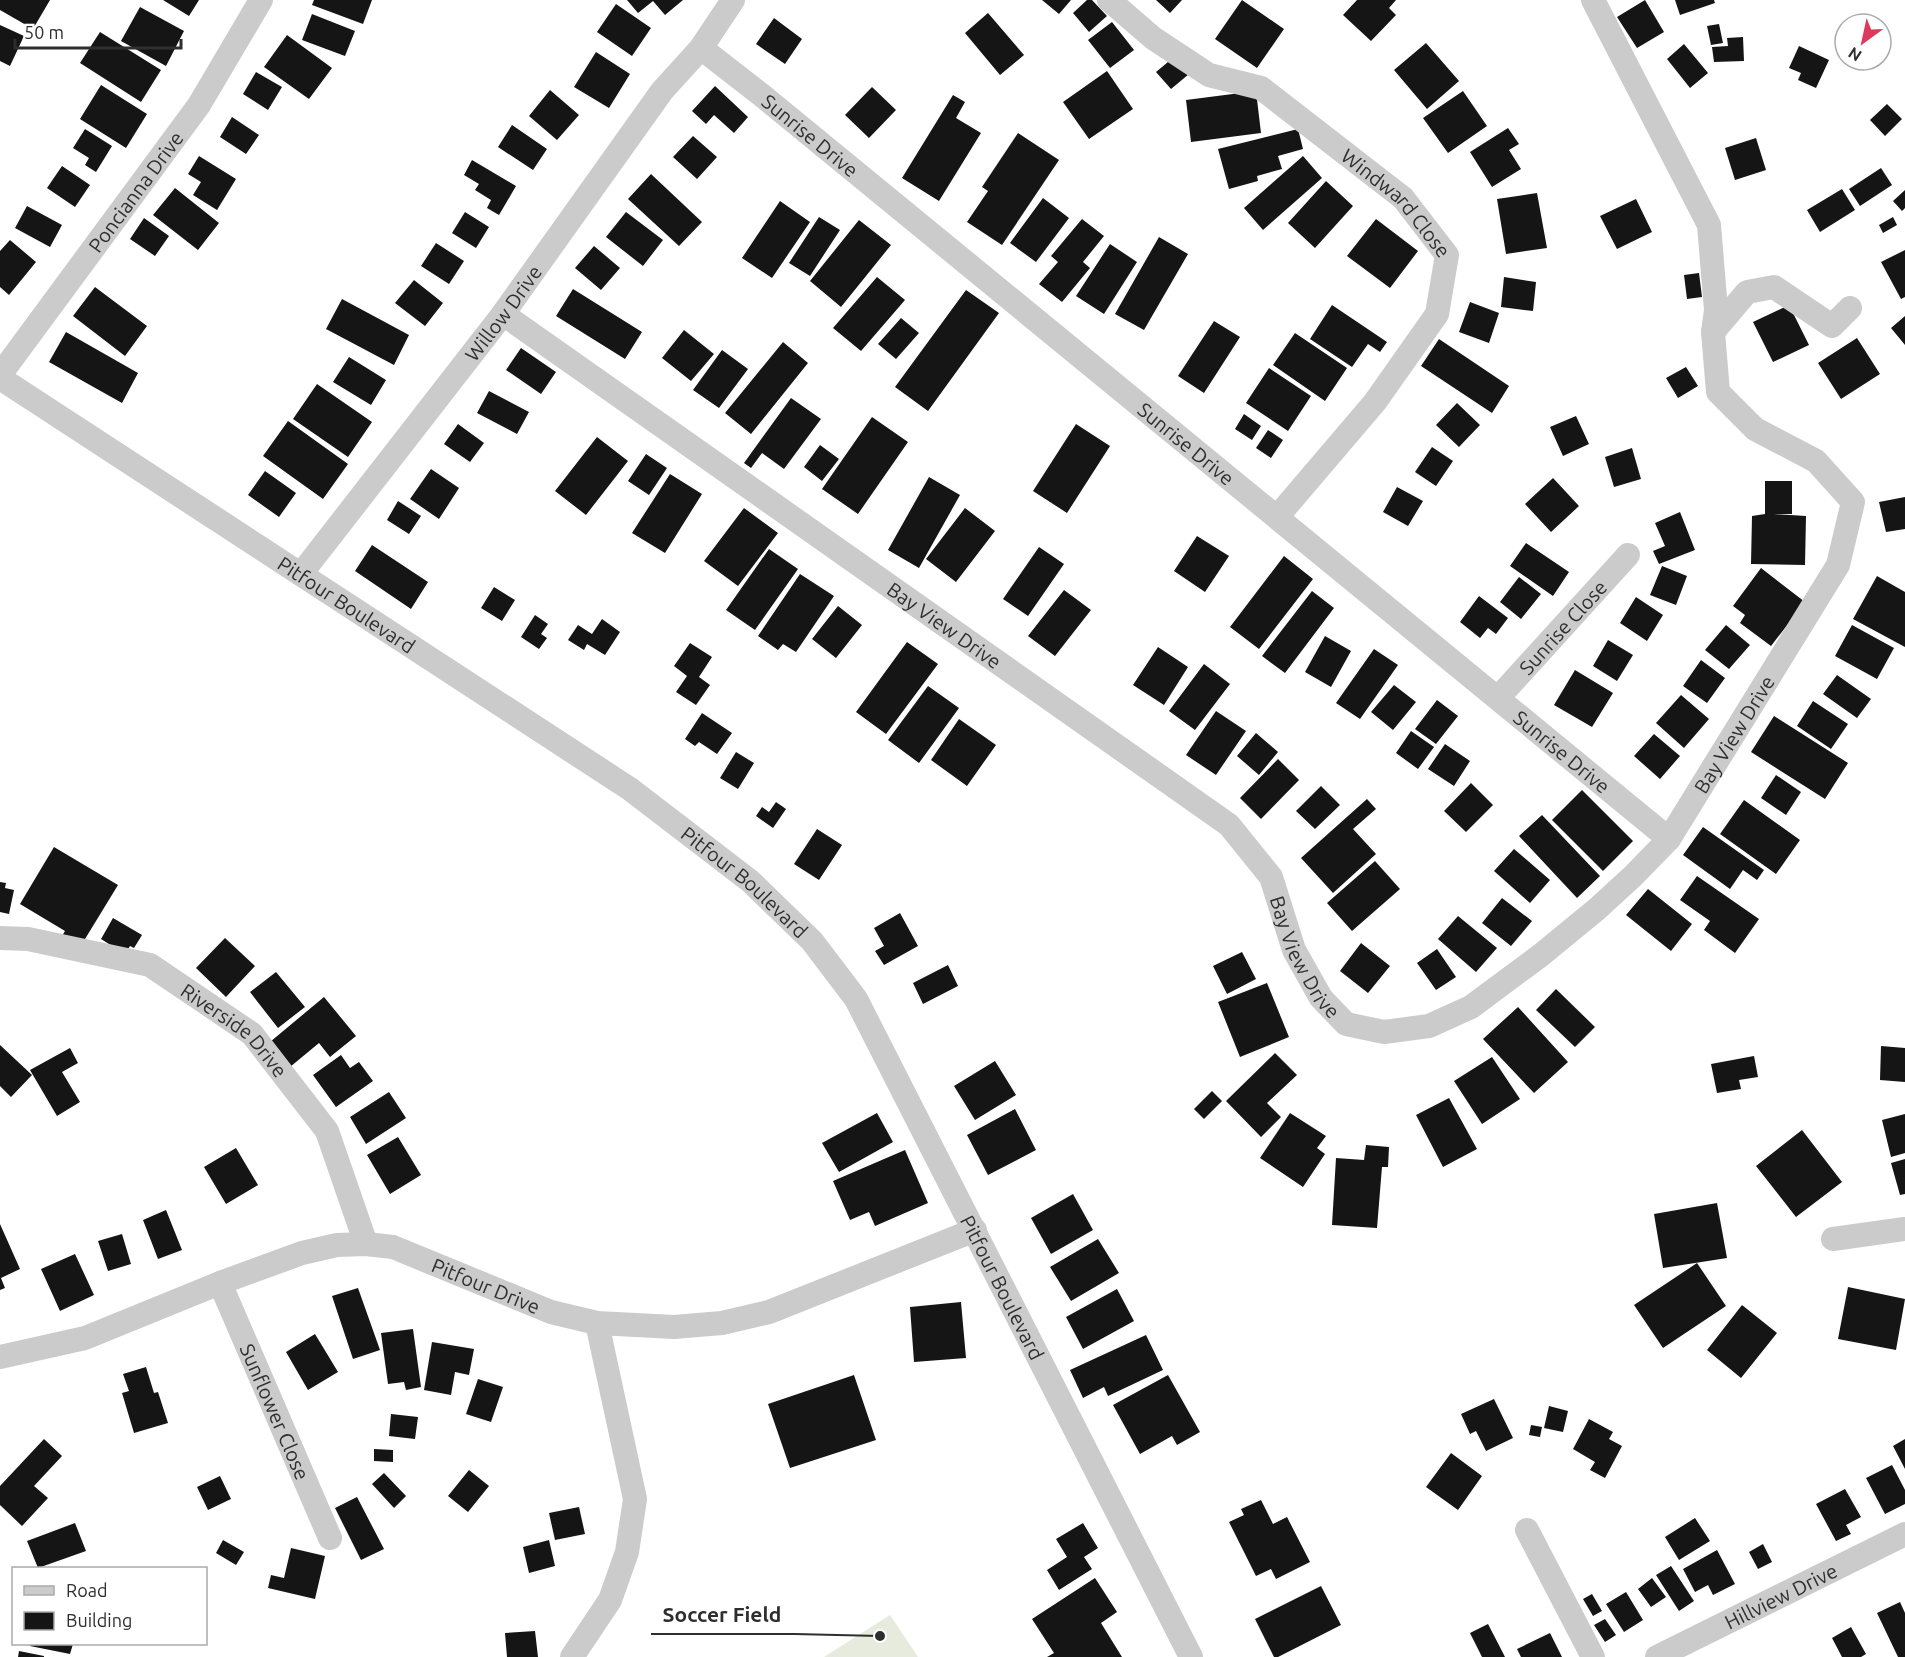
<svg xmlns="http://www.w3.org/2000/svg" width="1905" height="1657" viewBox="0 0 1905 1657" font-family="Ubuntu,sans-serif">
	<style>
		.green { fill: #e7ebdd }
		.building { fill: #151515 }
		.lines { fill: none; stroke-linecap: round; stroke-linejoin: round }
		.minor { stroke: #cbcbcb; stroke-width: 24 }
		.labels { text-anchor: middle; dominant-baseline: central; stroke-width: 6; stroke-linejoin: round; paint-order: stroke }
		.street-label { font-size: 20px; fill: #2e2e2e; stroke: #fff }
		.leader { fill: none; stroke: #2e2e2e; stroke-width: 2 }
		.callout-dot { fill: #2e2e2e; stroke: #fff; stroke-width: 2 }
		.callout-label { font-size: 21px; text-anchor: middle; font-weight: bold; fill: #2e2e2e; stroke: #fff; stroke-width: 6; stroke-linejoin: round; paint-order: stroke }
	</style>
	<rect width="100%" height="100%" fill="#fff"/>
	<path class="green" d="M890,1615L918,1657H824Z"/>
	<path class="building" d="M0,0H50L33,29L0,10Z
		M163,0H199L189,16Z
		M314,0H372L363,24L312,5Z
		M627,0H683L665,15L653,1L638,13Z
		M1042,0H1071L1059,14Z
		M1087,0H1092L1107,16L1089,32L1073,13Z
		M1156,0H1182L1170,13Z
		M1242,0L1284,29L1257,68L1215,39Z
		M1357,0H1396L1389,8L1396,15L1371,41L1343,15Z
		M1645,0L1664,32L1637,48L1617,17Z
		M1675,0H1714L1715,3L1680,15Z
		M616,4L651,28L632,56L597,32Z
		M140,7L184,31L166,66L121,41Z
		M988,13L1024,55L1000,75L965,33Z
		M312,14L355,31L345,56L302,40Z
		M774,18L802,39L785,64L756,44Z
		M1112,22L1134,50L1110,68L1088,40Z
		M1719,24L1723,43L1711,45L1707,26Z
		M0,25L24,36L10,66L0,61Z
		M100,32L161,70L141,102L80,63Z
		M287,35L332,68L309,99L264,67Z
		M1743,37L1744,61L1714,62L1712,47L1728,46L1727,38Z
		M1426,43L1459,81L1427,109L1394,70Z
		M1684,44L1708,73L1690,88L1667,59Z
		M1799,46L1829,60L1816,88L1798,80L1801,73L1789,68Z
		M596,52L630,74L609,108L574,87Z
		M1174,57L1189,74L1171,89L1156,72Z
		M1107,71L1133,109L1089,139L1063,102Z
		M256,72L282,87L268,110L243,94Z
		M101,85L147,114L126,148L80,119Z
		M715,86L748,117L734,133L714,115L706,124L692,111Z
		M872,87L896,110L869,138L845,115Z
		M550,90L579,115L557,140L529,116Z
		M1256,91L1261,133L1191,142L1186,100Z
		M1463,91L1487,126L1448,153L1423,118Z
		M953,95L965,102L956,118L981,133L939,201L902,178Z
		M1887,104L1902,119L1885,136L1870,120Z
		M232,117L259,135L246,154L220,137Z
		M512,125L547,149L533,170L498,147Z
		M1508,128L1519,144L1509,150L1521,169L1492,187L1470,152Z
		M85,129L112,146L96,172L85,165L89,158L73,148Z
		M1298,129L1303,149L1278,156L1282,169L1257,176L1258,181L1229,189L1218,149Z
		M1018,133L1059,160L1002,245L967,222L988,191L982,187Z
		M693,136L717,157L697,179L673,157Z
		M1756,138L1766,170L1735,180L1725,148Z
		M199,156L236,179L217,210L193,195L201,182L188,174Z
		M1303,156L1322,178L1263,230L1244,208Z
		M472,160L516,186L499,215L487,208L491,200L475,190L479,184L464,175Z
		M62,166L90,185L75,207L47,188Z
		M1881,168L1892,185L1860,206L1849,189Z
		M651,174L702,222L679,246L628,199Z
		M1326,181L1353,206L1315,248L1288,223Z
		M175,188L219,223L198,250L153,215Z
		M1842,189L1855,210L1820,232L1807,210Z
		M1905,190V208L1902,211L1893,201Z
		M1537,193L1547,248L1506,254L1497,199Z
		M1043,198L1069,218L1036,262L1010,243Z
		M1636,199L1652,232L1617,249L1600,216Z
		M780,201L810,222L772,278L742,258Z
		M27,206L62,225L50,247L15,228Z
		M465,212L489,227L476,248L452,233Z
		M626,212L663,240L643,266L606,237Z
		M819,217L840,230L810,276L789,263Z
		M1893,217L1897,225L1883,233L1879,225Z
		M144,218L169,236L155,256L130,239Z
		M1082,219L1104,236L1083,262L1090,268L1062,302L1039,284L1058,262L1051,256Z
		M1376,219L1418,251L1390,288L1347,256Z
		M859,220L891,245L841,307L810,281Z
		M1159,237L1188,254L1144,330L1115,314Z
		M10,240L36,262L9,295L0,287V251Z
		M436,243L464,261L449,284L421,266Z
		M1110,244L1137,262L1104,314L1076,296Z
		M594,246L620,268L601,290L575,268Z
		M1905,250V297L1901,299L1881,262Z
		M1699,273L1702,297L1687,299L1684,275Z
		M877,277L905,300L861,351L833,328Z
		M1504,277L1536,282L1533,311L1501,307Z
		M414,280L443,303L425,326L395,303Z
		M95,287L147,326L125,356L73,316Z
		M573,289L642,332L625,359L556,316Z
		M966,290L999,313L928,411L895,387Z
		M342,299L409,335L394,365L326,329Z
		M1470,302L1499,313L1489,343L1459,332Z
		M1332,305L1387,342L1380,352L1368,344L1352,367L1310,339Z
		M1789,305L1809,345L1773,362L1753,322Z
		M1905,316V345L1891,328Z
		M901,318L919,333L896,359L878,344Z
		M1214,321L1240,337L1204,393L1178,376Z
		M684,330L714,354L691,381L662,358Z
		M66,332L138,373L122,403L49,362Z
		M1295,333L1347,368L1325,401L1273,365Z
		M1857,338L1880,374L1841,399L1818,363Z
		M1439,339L1509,386L1492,413L1421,366Z
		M783,342L808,363L751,434L725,413Z
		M521,348L556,372L541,394L506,370Z
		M722,350L748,369L719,408L693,390Z
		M349,357L386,380L371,405L333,382Z
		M1686,367L1698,386L1678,398L1666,378Z
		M1269,368L1311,396L1288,431L1246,403Z
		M317,384L372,422L348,457L293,419Z
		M489,391L529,412L517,434L477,413Z
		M791,398L821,419L784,469L762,453L751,468L744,463Z
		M1457,403L1480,425L1459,447L1436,425Z
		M1244,414L1261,426L1252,440L1235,429Z
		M1576,416L1589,444L1563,456L1550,427Z
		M872,417L908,442L858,514L822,489Z
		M288,421L348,464L323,499L263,456Z
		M458,424L484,443L470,462L444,444Z
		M1076,424L1110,446L1067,513L1033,491Z
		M1268,430L1283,440L1271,458L1256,448Z
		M597,437L628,461L586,515L555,491Z
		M820,445L839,459L822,481L804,467Z
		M1432,447L1453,461L1436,486L1415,472Z
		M1632,448L1641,479L1614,487L1605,457Z
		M646,454L667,468L649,495L628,481Z
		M431,469L459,488L439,519L410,499Z
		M265,471L296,493L279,517L248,495Z
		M670,474L702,494L665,553L632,533Z
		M929,477L960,495L919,568L888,550Z
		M1553,478L1579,506L1551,532L1525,504Z
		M1765,481H1792V514H1774L1806,516L1805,565L1751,564L1752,516L1765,514Z
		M1397,487L1423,501L1408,526L1383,512Z
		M1905,497V529L1886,532L1879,502Z
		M398,501L421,516L409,534L387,520Z
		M744,508L778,533L738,586L704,561Z
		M965,508L995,531L956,582L926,559Z
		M1680,512L1695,550L1659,564L1653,551L1665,546L1655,523Z
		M1197,536L1229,556L1205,592L1174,571Z
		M1526,543L1569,572L1553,596L1510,566Z
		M372,545L428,582L411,609L355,571Z
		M1039,547L1064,564L1028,616L1003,599Z
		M769,549L798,569L755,630L726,610Z
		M1284,556L1313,579L1259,649L1230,627Z
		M1662,566L1687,576L1676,605L1650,595Z
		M1761,568L1805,602L1771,646L1740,623L1745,615L1733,606Z
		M800,574L834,596L796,652L783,644L778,650L758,636Z
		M1877,576L1905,592V647L1853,619Z
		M1519,577L1541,594L1521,619L1500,602Z
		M494,587L515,600L502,621L481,608Z
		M1064,590L1091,610L1055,656L1028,636Z
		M1312,591L1334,608L1285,673L1262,656Z
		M1479,596L1508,618L1496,634L1488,628L1480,638L1460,622Z
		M1636,597L1663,615L1647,641L1620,623Z
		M838,606L862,625L836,658L812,639Z
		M535,615L548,624L541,634L547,638L539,649L521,637Z
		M602,619L620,632L605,655L587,644L584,650L568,640L578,625L592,634Z
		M1726,625L1750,645L1729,669L1705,650Z
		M1852,625L1894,648L1877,679L1835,656Z
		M1325,636L1351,651L1331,687L1305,672Z
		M1608,640L1633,655L1617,681L1593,666Z
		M907,642L938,664L886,734L856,712Z
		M690,643L712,657L699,677L710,685L696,705L676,692L687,676L674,666Z
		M1158,647L1188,667L1164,705L1133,685Z
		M1374,649L1398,665L1360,719L1336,703Z
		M1701,660L1725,678L1707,703L1683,686Z
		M1204,664L1230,684L1195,730L1169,711Z
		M1575,670L1613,693L1592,727L1554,705Z
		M1837,675L1871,699L1857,718L1823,694Z
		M1394,685L1416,702L1393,730L1371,712Z
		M928,686L959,708L919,763L888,740Z
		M1681,695L1709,719L1684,748L1656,723Z
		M1437,700L1458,716L1436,744L1415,729Z
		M1813,701L1848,724L1831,749L1797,726Z
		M1216,711L1246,731L1216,775L1186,755Z
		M702,713L732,733L717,754L699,742L695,746L685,739Z
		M1774,716L1848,763L1825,799L1751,752Z
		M959,719L996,745L967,786L931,760Z
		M1411,731L1434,747L1418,769L1396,753Z
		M1256,733L1278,752L1259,775L1237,756Z
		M1654,734L1680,756L1660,779L1634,756Z
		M1445,744L1470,761L1454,786L1428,769Z
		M736,752L754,763L738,789L720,778Z
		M1278,759L1299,780L1261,819L1240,798Z
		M1776,775L1801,792L1786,815L1761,798Z
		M1471,783L1493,805L1466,832L1444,811Z
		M1321,786L1340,805L1315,829L1296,811Z
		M1582,790L1633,841L1603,871L1552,820Z
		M1367,799L1376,809L1353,829L1376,854L1333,893L1301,858Z
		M1744,800L1800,840L1776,874L1720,834Z
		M776,802L786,809L773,828L756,816L762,807L769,812Z
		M1542,815L1600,876L1577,898L1519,836Z
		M1703,827L1764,870L1757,880L1743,870L1730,889L1683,855Z
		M817,829L842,845L819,880L794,864Z
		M54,847L118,885L74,957L56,946L65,931L20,904Z
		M1514,849L1550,880L1530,903L1494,871Z
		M1375,861L1400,889L1352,931L1327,903Z
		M1697,876L1759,919L1735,953L1704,930L1710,921L1680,900Z
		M0,882L6,883L5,888L14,890L9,914L0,912Z
		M1648,889L1692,924L1671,951L1626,915Z
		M1502,898L1532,921L1511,946L1482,923Z
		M900,913L918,946L884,965L875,951L884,946L874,928Z
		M1458,916L1497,948L1476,972L1438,939Z
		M113,918L142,935L134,948L130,946L125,954L101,939Z
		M225,938L255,966L226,997L196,968Z
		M1361,943L1390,966L1368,993L1340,971Z
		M1437,949L1456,977L1436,990L1417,963Z
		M1242,952L1256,979L1227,994L1213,966Z
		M948,965L958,986L923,1004L913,983Z
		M276,972L305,1007L278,1028L250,992Z
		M1267,983L1289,1037L1240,1057L1218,1002Z
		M1556,989L1595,1027L1575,1047L1536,1010Z
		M324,997L356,1036L330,1057L319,1043L290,1067L270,1042Z
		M1518,1007L1568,1062L1534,1093L1483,1039Z
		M0,1045L32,1075L11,1097L0,1086Z
		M1881,1046L1905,1048V1082L1880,1080Z
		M70,1048L78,1063L62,1072L80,1102L57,1116L30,1070Z
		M1275,1053L1297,1075L1267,1103L1281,1117L1261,1137L1226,1101Z
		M341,1055L350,1068L359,1062L373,1081L336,1107L313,1075Z
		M1754,1056L1758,1077L1739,1080L1741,1089L1717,1093L1711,1064Z
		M1492,1057L1520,1099L1482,1124L1454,1081Z
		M995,1061L1016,1095L975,1120L954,1086Z
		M1212,1091L1222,1101L1204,1119L1194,1109Z
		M389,1092L406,1118L366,1144L350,1117Z
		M1449,1098L1477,1149L1443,1167L1416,1115Z
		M1015,1109L1036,1150L988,1175L967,1135Z
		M877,1113L893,1142L839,1172L822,1143Z
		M1290,1113L1326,1136L1317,1148L1325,1154L1303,1187L1260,1158Z
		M1905,1114V1153L1891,1157L1882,1120Z
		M1802,1130L1842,1182L1796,1217L1756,1166Z
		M398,1137L421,1175L390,1194L367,1155Z
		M1366,1145L1389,1147L1388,1167H1382L1377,1228L1332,1225L1336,1158L1364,1160Z
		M236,1148L258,1185L226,1204L204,1167Z
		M905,1150L928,1203L875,1226L869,1212L850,1220L833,1181Z
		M1905,1159V1194L1900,1195L1891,1163Z
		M1073,1194L1093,1230L1051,1254L1031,1218Z
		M1717,1203L1727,1258L1663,1268L1654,1214Z
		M166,1210L182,1250L158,1259L143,1220Z
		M0,1224L20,1269L1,1278L5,1288L0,1290Z
		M122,1234L131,1264L108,1271L98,1241Z
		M1098,1239L1119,1273L1071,1301L1050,1267Z
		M75,1254L94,1295L60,1311L41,1269Z
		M1697,1263L1726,1306L1663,1348L1634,1305Z
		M1848,1287L1905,1299L1896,1350L1838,1339Z
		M358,1288L380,1350L353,1359L332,1296Z
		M1117,1289L1134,1321L1083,1349L1066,1317Z
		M961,1302L966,1358L914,1362L910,1307Z
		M1742,1305L1777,1333L1741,1378L1707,1350Z
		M413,1329L421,1387L406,1390L404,1382L388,1384L381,1333Z
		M315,1334L338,1372L308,1390L286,1352Z
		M1146,1335L1163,1370L1108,1396L1104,1387L1083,1398L1070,1370Z
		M432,1342L474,1349L469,1375L455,1372L451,1395L424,1390Z
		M146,1367L154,1393L158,1392L168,1423L134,1433L122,1393L129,1391L123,1374Z
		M854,1375L876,1440L790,1468L768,1404Z
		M1168,1375L1200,1432L1177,1445L1172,1436L1140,1454L1113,1405Z
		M478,1379L503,1387L491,1422L466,1414Z
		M1494,1399L1513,1438L1486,1451L1476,1431L1470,1434L1461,1414Z
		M1549,1406L1568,1411L1563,1432L1544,1428Z
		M391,1414L418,1417L415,1439L389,1436Z
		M1589,1419L1613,1432L1609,1439L1622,1446L1605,1478L1590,1470L1595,1462L1573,1449Z
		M1531,1425L1542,1427L1540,1437L1529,1435Z
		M44,1439L62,1456L34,1486L48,1498L22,1526L0,1505V1486Z
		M1905,1439V1469L1893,1446Z
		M374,1449L393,1450V1462L374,1461Z
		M1451,1453L1482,1476L1458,1510L1426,1487Z
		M1892,1465L1905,1490V1504L1885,1514L1866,1478Z
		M469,1470L489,1486L468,1512L448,1496Z
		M384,1473L406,1496L394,1508L372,1484Z
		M220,1476L231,1499L208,1510L197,1487Z
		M1845,1489L1861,1517L1846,1525L1851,1534L1836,1541L1816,1504Z
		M357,1497L384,1549L361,1560L335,1508Z
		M1261,1500L1273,1524L1287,1517L1310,1562L1276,1579L1271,1569L1256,1576L1229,1522L1244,1515L1241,1509Z
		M579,1507L585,1534L555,1540L549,1513Z
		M1695,1518L1710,1541L1679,1560L1665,1537Z
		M75,1523L86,1551L38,1568L27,1541Z
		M1083,1523L1098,1548L1084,1557L1092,1569L1059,1590L1047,1570L1067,1557L1056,1539Z
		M223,1540L244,1552L236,1565L216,1553Z
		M549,1540L555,1566L529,1573L523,1547Z
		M1763,1544L1772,1562L1758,1569L1749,1552Z
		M291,1548L325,1556L315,1599L268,1588L271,1575L284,1578Z
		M1717,1550L1735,1584L1713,1595L1708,1585L1695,1592L1683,1569Z
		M1671,1566L1694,1601L1679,1611L1656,1575Z
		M1095,1578L1117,1612L1101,1623L1122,1657H1047L1054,1653L1032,1619Z
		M1652,1578L1666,1597L1651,1607L1638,1589Z
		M1321,1586L1341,1625L1278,1657H1274L1255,1619Z
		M1626,1592L1643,1620L1624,1632L1606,1604Z
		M1592,1594L1602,1611L1593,1616L1583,1599Z
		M1900,1602L1905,1613V1657H1898L1877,1613Z
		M1605,1619L1616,1635L1605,1642L1594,1625Z
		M1488,1624L1503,1653L1505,1657H1482L1470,1633Z
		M1851,1627L1866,1654L1861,1657H1842L1832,1638Z
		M535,1631L538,1657H507L505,1633Z
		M1550,1633L1562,1657H1521L1517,1649Z
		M30,1644H73L70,1654L30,1646Z
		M19,1651L44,1656V1657H18Z"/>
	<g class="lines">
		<g class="minor">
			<path id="s1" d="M1109,0L1153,38L1209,75L1261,88L1403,198L1447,255L1437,314L1375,402L1277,517"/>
			<path id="s2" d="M701,48L764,97L1669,839"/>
			<path id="s3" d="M503,314L1229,825L1271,877L1294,950L1321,998L1346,1024L1384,1032L1429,1026L1471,1007L1541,955L1597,909L1633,876L1669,839L1838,565L1853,502L1816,461L1755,429L1718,392L1713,332L1716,310L1709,225L1593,0"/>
			<path d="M1713,332L1747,292L1774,287L1832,326L1850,308"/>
			<path id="s4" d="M0,375L199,105L261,0"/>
			<path id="s5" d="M0,378L630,789L750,881L812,941L856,999L1191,1657"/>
			<path id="s6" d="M301,574L503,314L662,91L701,48L733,0"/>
			<path id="s7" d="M1498,698L1628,555"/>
			<path id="s8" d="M0,938L28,939L150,965L252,1034L327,1131L366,1244"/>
			<path d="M1833,1239L1905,1229"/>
			<path id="s9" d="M220,1283L330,1538"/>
			<path id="s10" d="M0,1357L85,1338L220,1283L302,1253L337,1245L366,1244L393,1247L551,1312L597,1323L674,1327L722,1323L769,1312L975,1230"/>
			<path d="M1527,1530L1593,1657"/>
			<path d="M572,1657L610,1600L627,1552L635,1499L597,1323"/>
			<path id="s11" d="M1657,1657L1905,1534"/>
		</g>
	</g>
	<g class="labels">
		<g class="street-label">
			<text stroke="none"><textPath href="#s2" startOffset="140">Sunrise Drive</textPath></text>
			<text stroke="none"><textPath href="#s4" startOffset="228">Poncianna Drive</textPath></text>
			<text stroke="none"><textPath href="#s1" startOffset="357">Windward Close</textPath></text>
			<text stroke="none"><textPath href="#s6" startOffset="330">Willow Drive</textPath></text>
			<text stroke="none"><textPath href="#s2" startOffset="626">Sunrise Drive</textPath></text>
			<text stroke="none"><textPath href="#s5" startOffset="414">Pitfour Boulevard</textPath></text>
			<text stroke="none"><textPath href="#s3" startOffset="540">Bay View Drive</textPath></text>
			<text stroke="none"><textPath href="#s7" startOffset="96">Sunrise Close</textPath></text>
			<text stroke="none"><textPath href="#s3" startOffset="1636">Bay View Drive</textPath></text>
			<text stroke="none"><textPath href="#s2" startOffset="1112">Sunrise Drive</textPath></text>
			<text stroke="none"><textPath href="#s5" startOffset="900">Pitfour Boulevard</textPath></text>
			<text stroke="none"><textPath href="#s3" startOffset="1042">Bay View Drive</textPath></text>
			<text stroke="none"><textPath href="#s8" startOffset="260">Riverside Drive</textPath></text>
			<text stroke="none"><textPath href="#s10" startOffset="513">Pitfour Drive</textPath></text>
			<text stroke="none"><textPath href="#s5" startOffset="1386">Pitfour Boulevard</textPath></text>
			<text stroke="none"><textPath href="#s9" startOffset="140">Sunflower Close</textPath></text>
			<text stroke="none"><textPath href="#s11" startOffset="138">Hillview Drive</textPath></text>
		</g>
	</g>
	<path class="leader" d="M880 1636L794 1634H651"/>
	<circle class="callout-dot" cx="880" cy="1636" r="6"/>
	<g class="callout-label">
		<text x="722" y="1622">Soccer Field</text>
	</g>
	<rect x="12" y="1567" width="195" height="78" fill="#ffffff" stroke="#ababab" stroke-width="1.5"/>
	<rect x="24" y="1586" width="30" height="9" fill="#cbcbcb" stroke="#ababab" stroke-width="1.5"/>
	<text x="66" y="1597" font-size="18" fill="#2e2e2e">Road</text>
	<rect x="24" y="1612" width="30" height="18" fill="#151515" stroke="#ababab" stroke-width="1.5"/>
	<text x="66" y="1627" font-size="18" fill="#2e2e2e">Building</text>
	<g transform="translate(1863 42) rotate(213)"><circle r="28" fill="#ffffff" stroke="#ababab" stroke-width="1.5"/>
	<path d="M0-4.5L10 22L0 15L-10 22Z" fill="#dd385e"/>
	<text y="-9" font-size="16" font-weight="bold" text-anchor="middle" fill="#2e2e2e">N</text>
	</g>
	<path d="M15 39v9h166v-9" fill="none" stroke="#2e2e2e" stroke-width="3"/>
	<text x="24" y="39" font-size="18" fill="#2e2e2e" stroke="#ffffff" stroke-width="4.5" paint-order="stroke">50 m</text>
</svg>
